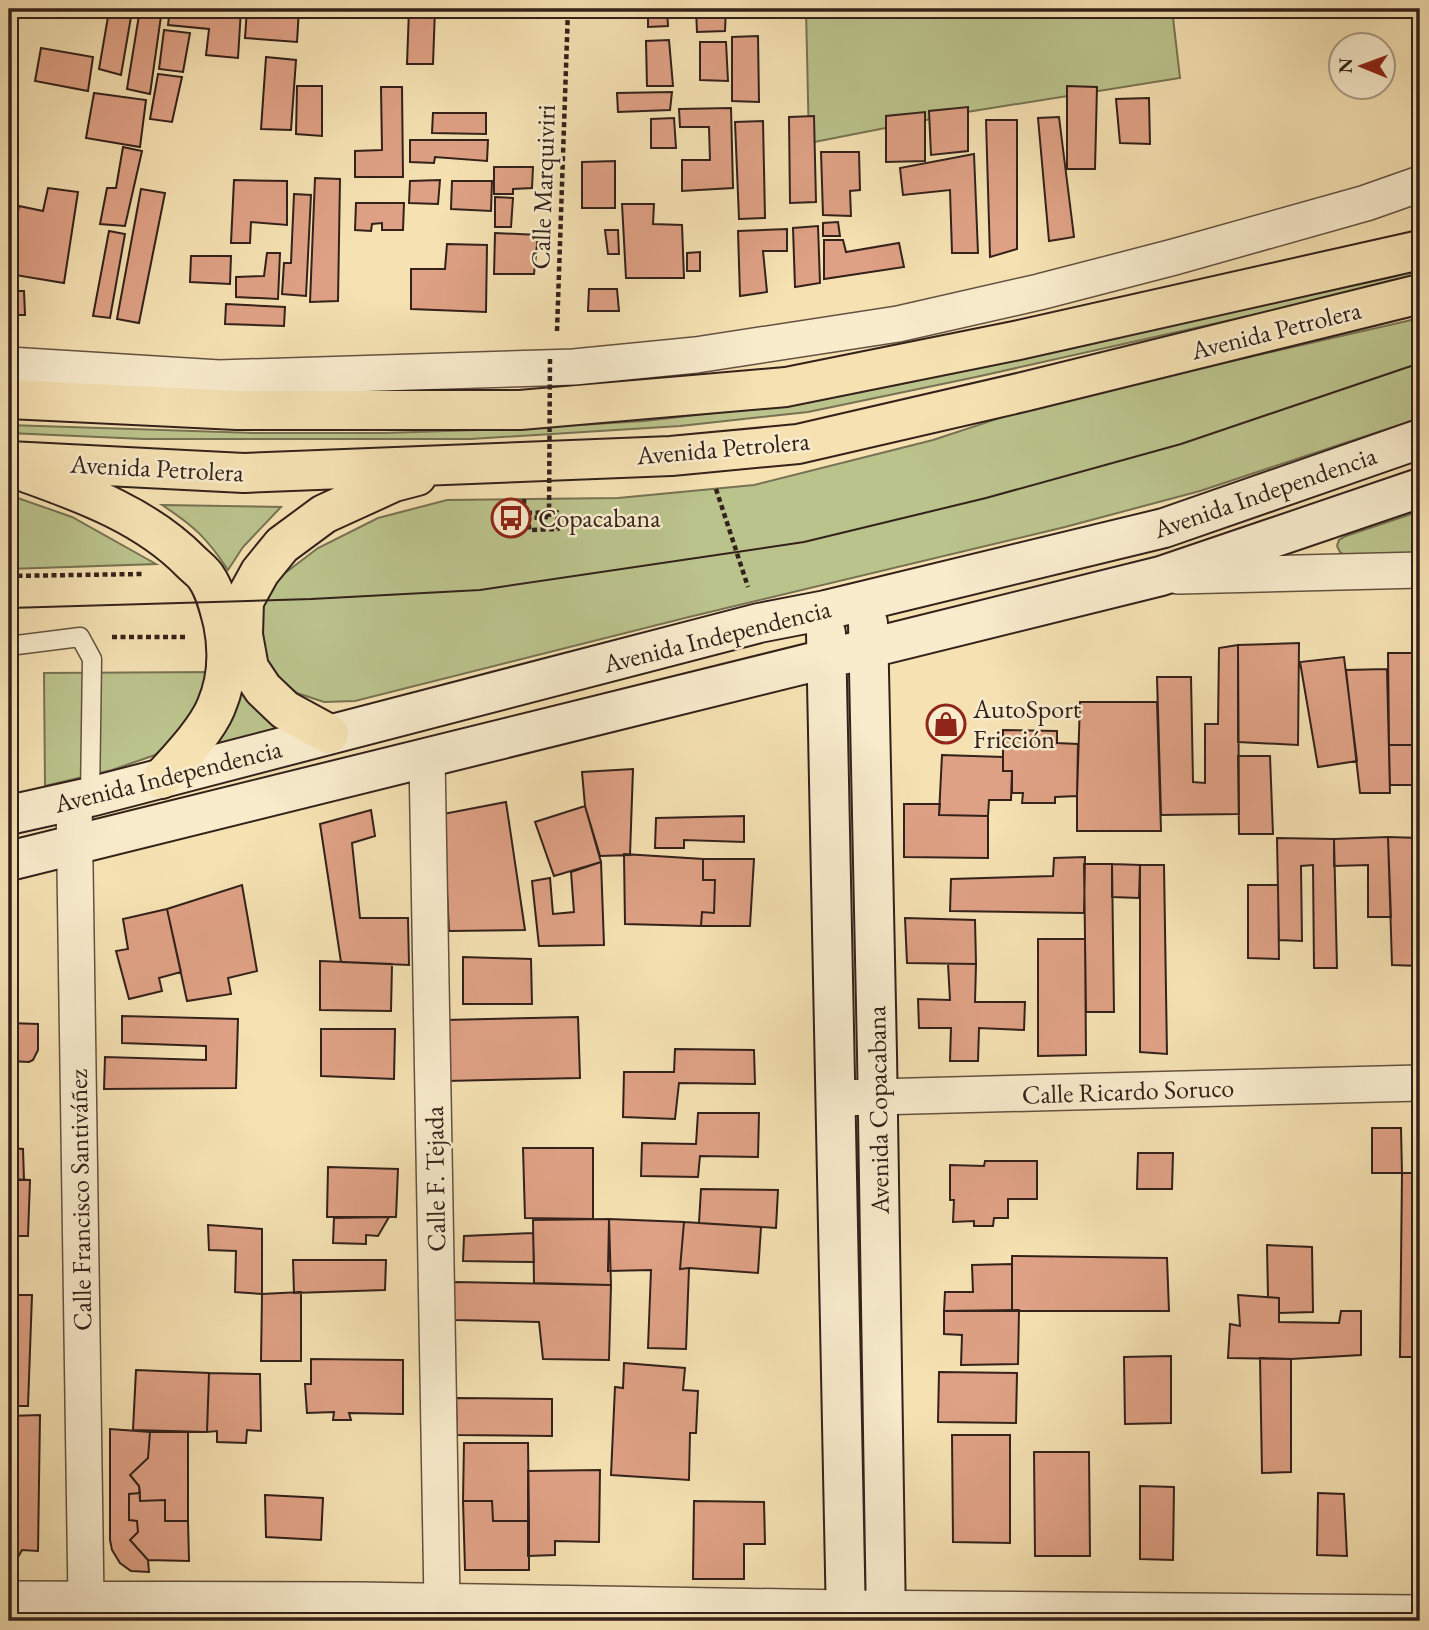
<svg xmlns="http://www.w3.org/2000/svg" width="1429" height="1630" viewBox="0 0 1429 1630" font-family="'EB Garamond',serif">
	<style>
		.green { fill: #bbc38c; stroke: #777253; stroke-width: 2 }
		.building { fill: #dfa185; stroke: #33211a; stroke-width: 2 }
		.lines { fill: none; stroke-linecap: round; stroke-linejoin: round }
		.service-casing { stroke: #645140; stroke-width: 21 }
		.minor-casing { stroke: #645140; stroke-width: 38 }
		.secondary-casing { stroke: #33211a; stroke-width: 42 }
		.primary-casing { stroke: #33211a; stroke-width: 42 }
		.path { stroke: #33211a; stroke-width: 4.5; stroke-dasharray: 5 3.5; stroke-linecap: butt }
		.service { stroke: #f8eccd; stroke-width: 18 }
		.minor { stroke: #f8eccd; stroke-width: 35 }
		.secondary { stroke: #f8eccd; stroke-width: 38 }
		.primary { stroke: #f5e1b2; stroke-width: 38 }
		.tram { stroke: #33211a; stroke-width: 2 }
		.path-bridge { stroke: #33211a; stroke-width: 4.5; stroke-dasharray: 5 3.5; stroke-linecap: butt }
		.labels { text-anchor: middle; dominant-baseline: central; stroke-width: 5; stroke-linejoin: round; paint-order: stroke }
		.street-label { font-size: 26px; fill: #33211a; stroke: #f8eccd }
		.poi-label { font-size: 26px; fill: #33211a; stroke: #f8eccd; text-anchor: start }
	</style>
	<rect width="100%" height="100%" fill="#f5e1b2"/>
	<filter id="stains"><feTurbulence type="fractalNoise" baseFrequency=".00286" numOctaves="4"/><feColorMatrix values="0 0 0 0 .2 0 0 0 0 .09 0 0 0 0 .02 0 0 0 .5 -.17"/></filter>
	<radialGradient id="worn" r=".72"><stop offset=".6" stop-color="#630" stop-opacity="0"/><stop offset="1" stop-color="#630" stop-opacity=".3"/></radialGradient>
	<path class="green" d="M806,9H1172L1180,78L967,112L809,143Z
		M1420,269V277L1401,282L976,377L808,412L680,426L471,439H144L9,433V425L254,433H384L511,429L644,421L784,405L895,385L1392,277Z
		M1420,318V418L1200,491L1065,527L689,617L355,701L324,702L297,693L275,675L263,654L258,613L272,583L318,548L378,518L447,500L618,498L754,485L933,440L1039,405Z
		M9,495L72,517L156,564L9,569Z
		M162,505L281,507L243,547L228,570C207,538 194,526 162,505Z
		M1420,511V554L1345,555L1340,552L1337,546L1339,540L1346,536Z
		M212,672L188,728L155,755L112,770L45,786L44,673Z
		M241,691L264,717L282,730L208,748Z"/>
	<path class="building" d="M140,9H162L150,94L127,89Z
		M170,9H241L238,58L206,55L209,29L168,25Z
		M247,9H299L297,42L245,38Z
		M409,9H435L433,64H407Z
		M648,9H667L668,26L648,27Z
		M696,9H726L725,31L697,32Z
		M109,11L131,17L121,75L99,69Z
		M164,30L190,33L183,72L159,69Z
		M758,36L759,102L732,101V37Z
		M669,40L673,86H647L646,41Z
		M700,42H726L728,81L700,80Z
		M41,48L93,57L88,91L35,81Z
		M266,57L296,60L291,130L261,129Z
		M158,74L182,77L172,122L150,119Z
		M297,86H322V136L296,134Z
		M1067,86L1097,87L1095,169H1067Z
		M381,87H402L403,177H355V151L382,150Z
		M672,92L670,110L618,112L617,93Z
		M94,93L146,100L140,147L86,138Z
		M1149,98L1150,144L1120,143L1116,99Z
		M968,107V151L931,155L929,111Z
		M731,108L733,188L682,191V160H710L709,127H680L679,109Z
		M925,112V161L886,162V116Z
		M433,113H486V134L432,133Z
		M814,116L816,202L790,203L789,117Z
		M1059,117L1074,237L1049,241L1038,118Z
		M674,118L676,148H651V119Z
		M986,120H1017V249L990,257Z
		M763,121L765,218L739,219L735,122Z
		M410,140H488L487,161L435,157L434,163L410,162Z
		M123,147L142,151L125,226L100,224L107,188H116Z
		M821,152H859L860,190L850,191L851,216L823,215Z
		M974,154L978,253H952L950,190L903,195L900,168Z
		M615,161V208H582V162Z
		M494,167H533L532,188L513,189V194H494Z
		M315,178L340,179L338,301L310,302Z
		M234,180L287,181V225L251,222L250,243H231Z
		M440,180L438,204L409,203L410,181Z
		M452,181H492L491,211L451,209Z
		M48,188L78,192L64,283L9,274V259L19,206L43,211Z
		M141,189L165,193L139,323L117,319Z
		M294,194L311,195L306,296L282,294L284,263H291Z
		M495,197L513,198L511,227H495Z
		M356,203H404L403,230H382V223L372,224L371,231L355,230Z
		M622,204H654L653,224L682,225L684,278H626Z
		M838,222L840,236H823V223Z
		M818,226L820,283L795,287L793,228Z
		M787,229V251H763L767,292L740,296L738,231Z
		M605,230H618L619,254H608Z
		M109,231L125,234L110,318L93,316Z
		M495,233L538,235L534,274H494Z
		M824,240H843L846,252L899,243L904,267L824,279Z
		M447,244L487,245L486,312L411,309V269H445Z
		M700,252V271H687V253Z
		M267,253H280L278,299L236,297V277L264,276Z
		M191,256H231L230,284L190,282Z
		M589,289H617L619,311H588Z
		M9,291H24L25,315H9Z
		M226,304L285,307L284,326L225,324Z
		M1299,643L1298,745L1238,742V645Z
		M1238,645L1239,814L1161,815L1157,677H1191L1193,782L1205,783V724H1218L1219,648Z
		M1388,653H1420V745H1389Z
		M1344,657L1357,761L1318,767L1300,662Z
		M1387,669L1390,793H1360L1346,670Z
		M1080,702H1157L1161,831H1077V796Z
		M1003,730L1057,731V743L1078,744L1077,796L1055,797V803H1022L1023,793H1012V771H1003Z
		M1389,745H1417V785H1390Z
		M942,755L1003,757V771H1012L1011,800H989L988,816L939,815Z
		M1238,756H1270L1273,834H1239Z
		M633,769L630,855L600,856L585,806L582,772Z
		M506,802L525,930L449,931L443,814Z
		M904,804H940L939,815L988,816V858L904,857Z
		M585,806L601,862L554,876L535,822Z
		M371,810L375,836L352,843L360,918H408L409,965L341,962L320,824Z
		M744,816V842L684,840V848H655L656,818Z
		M1388,837L1420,838V966L1392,965Z
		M1388,837L1391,917H1368V865L1334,866V839Z
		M1277,838L1334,839L1337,968H1314L1313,865L1301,866L1302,941L1279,940Z
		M624,854L703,859V880H715L714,913L702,912L701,926L625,924Z
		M1085,857L1084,913L950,911L951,879L1053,876L1054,858Z
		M703,859H754L750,926H701L702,912L714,913L715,880H703Z
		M601,862L604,945L539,946L532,881L550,878L553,914L574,912L571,872Z
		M1084,864H1112L1114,1012H1086Z
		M1112,864L1140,865L1139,898L1112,897Z
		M1140,865H1164L1167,1054L1140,1052Z
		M242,885L257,971L228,978L231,994L187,1001L167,909Z
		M1248,885H1278L1279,959L1248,958Z
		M167,909L181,972L159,978L162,991L129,999L116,951L128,949L123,919Z
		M905,918L975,920L976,964L907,963Z
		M1038,939H1085L1086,1055L1038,1056Z
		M463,957L531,959L532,1004H463Z
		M320,961L392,964L391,1011L320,1010Z
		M948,964H976L975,1002H1025L1024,1030L979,1028L978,1061H950L951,1028H919L918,999L950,1000Z
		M122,1016L238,1019L236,1088L104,1089L105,1057L206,1060V1046L122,1043Z
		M578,1017L580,1078L447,1081L445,1020Z
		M9,1023L38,1024V1050L33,1060L29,1062L9,1061Z
		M321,1029H395L394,1079L321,1076Z
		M675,1049L754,1050L755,1084L679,1083L675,1119L623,1117L624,1072H674Z
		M698,1113H759L758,1157L700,1156L698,1177L641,1176L642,1143L696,1144Z
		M1372,1128H1401L1402,1173H1372Z
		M9,1148L23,1149L24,1180H9Z
		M523,1148H593V1219L525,1218Z
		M1138,1153H1173L1172,1189H1137Z
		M985,1161H1037V1199H1008V1218H994L993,1226H974V1221L953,1222L954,1200H950V1165L984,1166Z
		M328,1167L398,1169L396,1217H327Z
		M1402,1173H1420V1357H1400Z
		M9,1179L30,1180L28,1236H9Z
		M701,1189L778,1190L776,1228L699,1223Z
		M389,1217L378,1236L366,1235V1244L333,1243L334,1218Z
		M609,1219L684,1222L680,1269L689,1268L686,1349L648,1348L651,1270L608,1271Z
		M609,1219L611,1285L534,1283L533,1220Z
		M684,1222L761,1227L758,1273L689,1268L680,1269Z
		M208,1225L262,1229V1294L235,1292L236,1251L209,1250Z
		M533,1233L534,1262L463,1261L464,1236Z
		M1267,1245L1312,1247L1313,1312L1279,1313V1298L1268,1297Z
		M1012,1256L1167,1258L1169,1311H1012Z
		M293,1260H386L385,1290L294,1293Z
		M1012,1264V1311H944L945,1292H973L972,1265Z
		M454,1282L611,1285L609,1360L543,1359L539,1322L454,1320Z
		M301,1292V1361H261L262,1294Z
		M9,1295H32L28,1406H9Z
		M1238,1295L1279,1298V1322L1339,1323L1341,1311H1361V1355L1291,1359L1228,1358L1230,1324L1240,1326Z
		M1019,1310L1018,1364L961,1365L962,1335L944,1334V1311Z
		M1171,1356V1423L1125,1424L1124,1357Z
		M1260,1358L1291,1359V1472L1262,1473Z
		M311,1359L403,1360V1414L349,1413L351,1420H333L334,1412L307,1413L305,1384H311Z
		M624,1363L685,1368L683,1390L698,1391L696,1433H690L689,1480L611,1475L615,1387L623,1388Z
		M136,1370L209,1373L207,1432L133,1430Z
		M939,1372L1017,1373L1016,1423L938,1422Z
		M209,1373L260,1374L261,1431L247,1430L246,1443L217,1442V1431L207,1432Z
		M456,1398L552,1399V1436L457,1435Z
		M40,1415L38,1551L22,1550L18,1557L9,1559V1416Z
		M110,1429L150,1432L148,1458L130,1475L139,1486L140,1493L129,1494V1520L137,1521L138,1532L130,1540L148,1560L149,1572L131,1571L120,1563L112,1550L110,1540Z
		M150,1432H188V1521H165V1500L140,1501L139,1486L130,1475L148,1458Z
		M952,1435H1010V1543L953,1542Z
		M464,1443H528L529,1521H493L492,1501H463Z
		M1034,1452H1089L1090,1556H1035Z
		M600,1470L599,1542L555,1541V1555L528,1556V1471Z
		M1140,1486L1174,1487L1173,1560L1140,1559Z
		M140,1493V1501L165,1500V1521H188L189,1561L148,1560L130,1540L138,1532L137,1521L129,1520V1494Z
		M1318,1493L1344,1494L1347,1556L1317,1555Z
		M265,1495L323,1498L321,1540L266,1537Z
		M463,1501H492L493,1521H529V1570H465Z
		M694,1501L764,1502L765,1544H744V1579H693Z"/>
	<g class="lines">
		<defs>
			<path id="service" d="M9,646L80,637L92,659L90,797"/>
			<path id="minor" d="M9,365L219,378L574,367L696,355L898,324L1039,292L1174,257L1366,203L1420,184
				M1178,576L1420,570
				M427,757L442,1602
				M74,801L86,1599
				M836,1098L1420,1083
				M9,1599L360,1600L846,1608L1420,1613"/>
			<path id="secondary" d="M868,623L877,1054L886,1621
				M826,633L846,1621
				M9,815L90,797L759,623L826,610L1164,528L1420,439
				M9,861L1161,576L1420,488"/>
			<path id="primary" d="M9,399L237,410H520L786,387L1019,340L1420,250
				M9,461L244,473L671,456L798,444L1023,392L1420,294
				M27,473C86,494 147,517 191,562C196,567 203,572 206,577C215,590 219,607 223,623C229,652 228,679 216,707C206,731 179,759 161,779
				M329,734L285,710L263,689L249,668L243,635L244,601L260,572L282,545L324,514L394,482L417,476"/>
		</defs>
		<use href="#service" class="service-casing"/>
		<use href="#minor" class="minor-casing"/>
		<use href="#secondary" class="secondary-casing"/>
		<use href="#primary" class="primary-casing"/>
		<path class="path" d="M557,331L568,9
			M716,489L748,587
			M524,499V513L557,512L558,529L529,530V518L549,517
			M9,576L144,574
			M112,637H187"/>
		<use href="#service" class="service"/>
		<use href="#minor" class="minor"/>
		<use href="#secondary" class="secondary"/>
		<use href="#primary" class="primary"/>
		<path class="tram" d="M9,608L311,599L480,590L804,542L986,498L1181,444L1420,363"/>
		<path class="path-bridge" d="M549,517L550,358"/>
	</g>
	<defs>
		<symbol id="bus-ring" viewBox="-11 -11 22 22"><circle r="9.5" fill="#f8eccd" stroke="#8f2418" stroke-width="1.5"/><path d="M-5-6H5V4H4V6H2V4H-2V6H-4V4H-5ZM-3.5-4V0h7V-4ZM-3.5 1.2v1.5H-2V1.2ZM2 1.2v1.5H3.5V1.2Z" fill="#8f2418"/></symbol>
		<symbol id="shop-ring" viewBox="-11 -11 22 22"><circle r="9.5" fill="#f8eccd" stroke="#8f2418" stroke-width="1.5"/><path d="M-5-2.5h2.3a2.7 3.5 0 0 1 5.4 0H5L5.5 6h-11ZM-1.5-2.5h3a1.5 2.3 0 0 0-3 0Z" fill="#8f2418"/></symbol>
	</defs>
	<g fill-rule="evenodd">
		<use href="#bus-ring" x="489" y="496" width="44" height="44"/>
		<use href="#shop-ring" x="924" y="702" width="44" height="44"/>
	</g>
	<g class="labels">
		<g class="street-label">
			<text transform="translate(543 187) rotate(-88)">Calle Marquiviri</text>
			<text transform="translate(1276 330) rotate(-14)">Avenida Petrolera</text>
			<text transform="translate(723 448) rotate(-5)">Avenida Petrolera</text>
			<text transform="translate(157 468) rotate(3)">Avenida Petrolera</text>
			<text transform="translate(1265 492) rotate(-19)">Avenida Independencia</text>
			<text transform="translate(717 636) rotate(-14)">Avenida Independencia</text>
			<text transform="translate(168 776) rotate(-14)">Avenida Independencia</text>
			<text transform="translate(1128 1091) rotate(-2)">Calle Ricardo Soruco</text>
			<text transform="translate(878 1110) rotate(-91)">Avenida Copacabana</text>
			<text transform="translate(435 1179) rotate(-91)">Calle F. Tejada</text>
			<text transform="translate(80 1200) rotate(-91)">Calle Francisco Santiváñez</text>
		</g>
		<g class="poi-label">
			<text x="538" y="518">Copacabana</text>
			<text x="973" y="709">AutoSport<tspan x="973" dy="30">Fricción</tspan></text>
		</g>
	</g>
	<rect width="1429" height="1630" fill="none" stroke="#f5e1b2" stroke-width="35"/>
	<rect x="10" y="10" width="1408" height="1609" fill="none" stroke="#33211a" stroke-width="3.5"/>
	<rect x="18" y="18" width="1394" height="1595" fill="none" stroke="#33211a" stroke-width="2"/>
	<g transform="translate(1362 66) rotate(271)"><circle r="33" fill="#f8eccd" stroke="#a99b85" stroke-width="2"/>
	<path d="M0-5L12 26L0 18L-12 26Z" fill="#8f2418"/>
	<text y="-10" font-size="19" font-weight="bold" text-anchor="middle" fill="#33211a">N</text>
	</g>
	<rect width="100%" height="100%" filter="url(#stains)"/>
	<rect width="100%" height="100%" fill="url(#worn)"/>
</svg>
